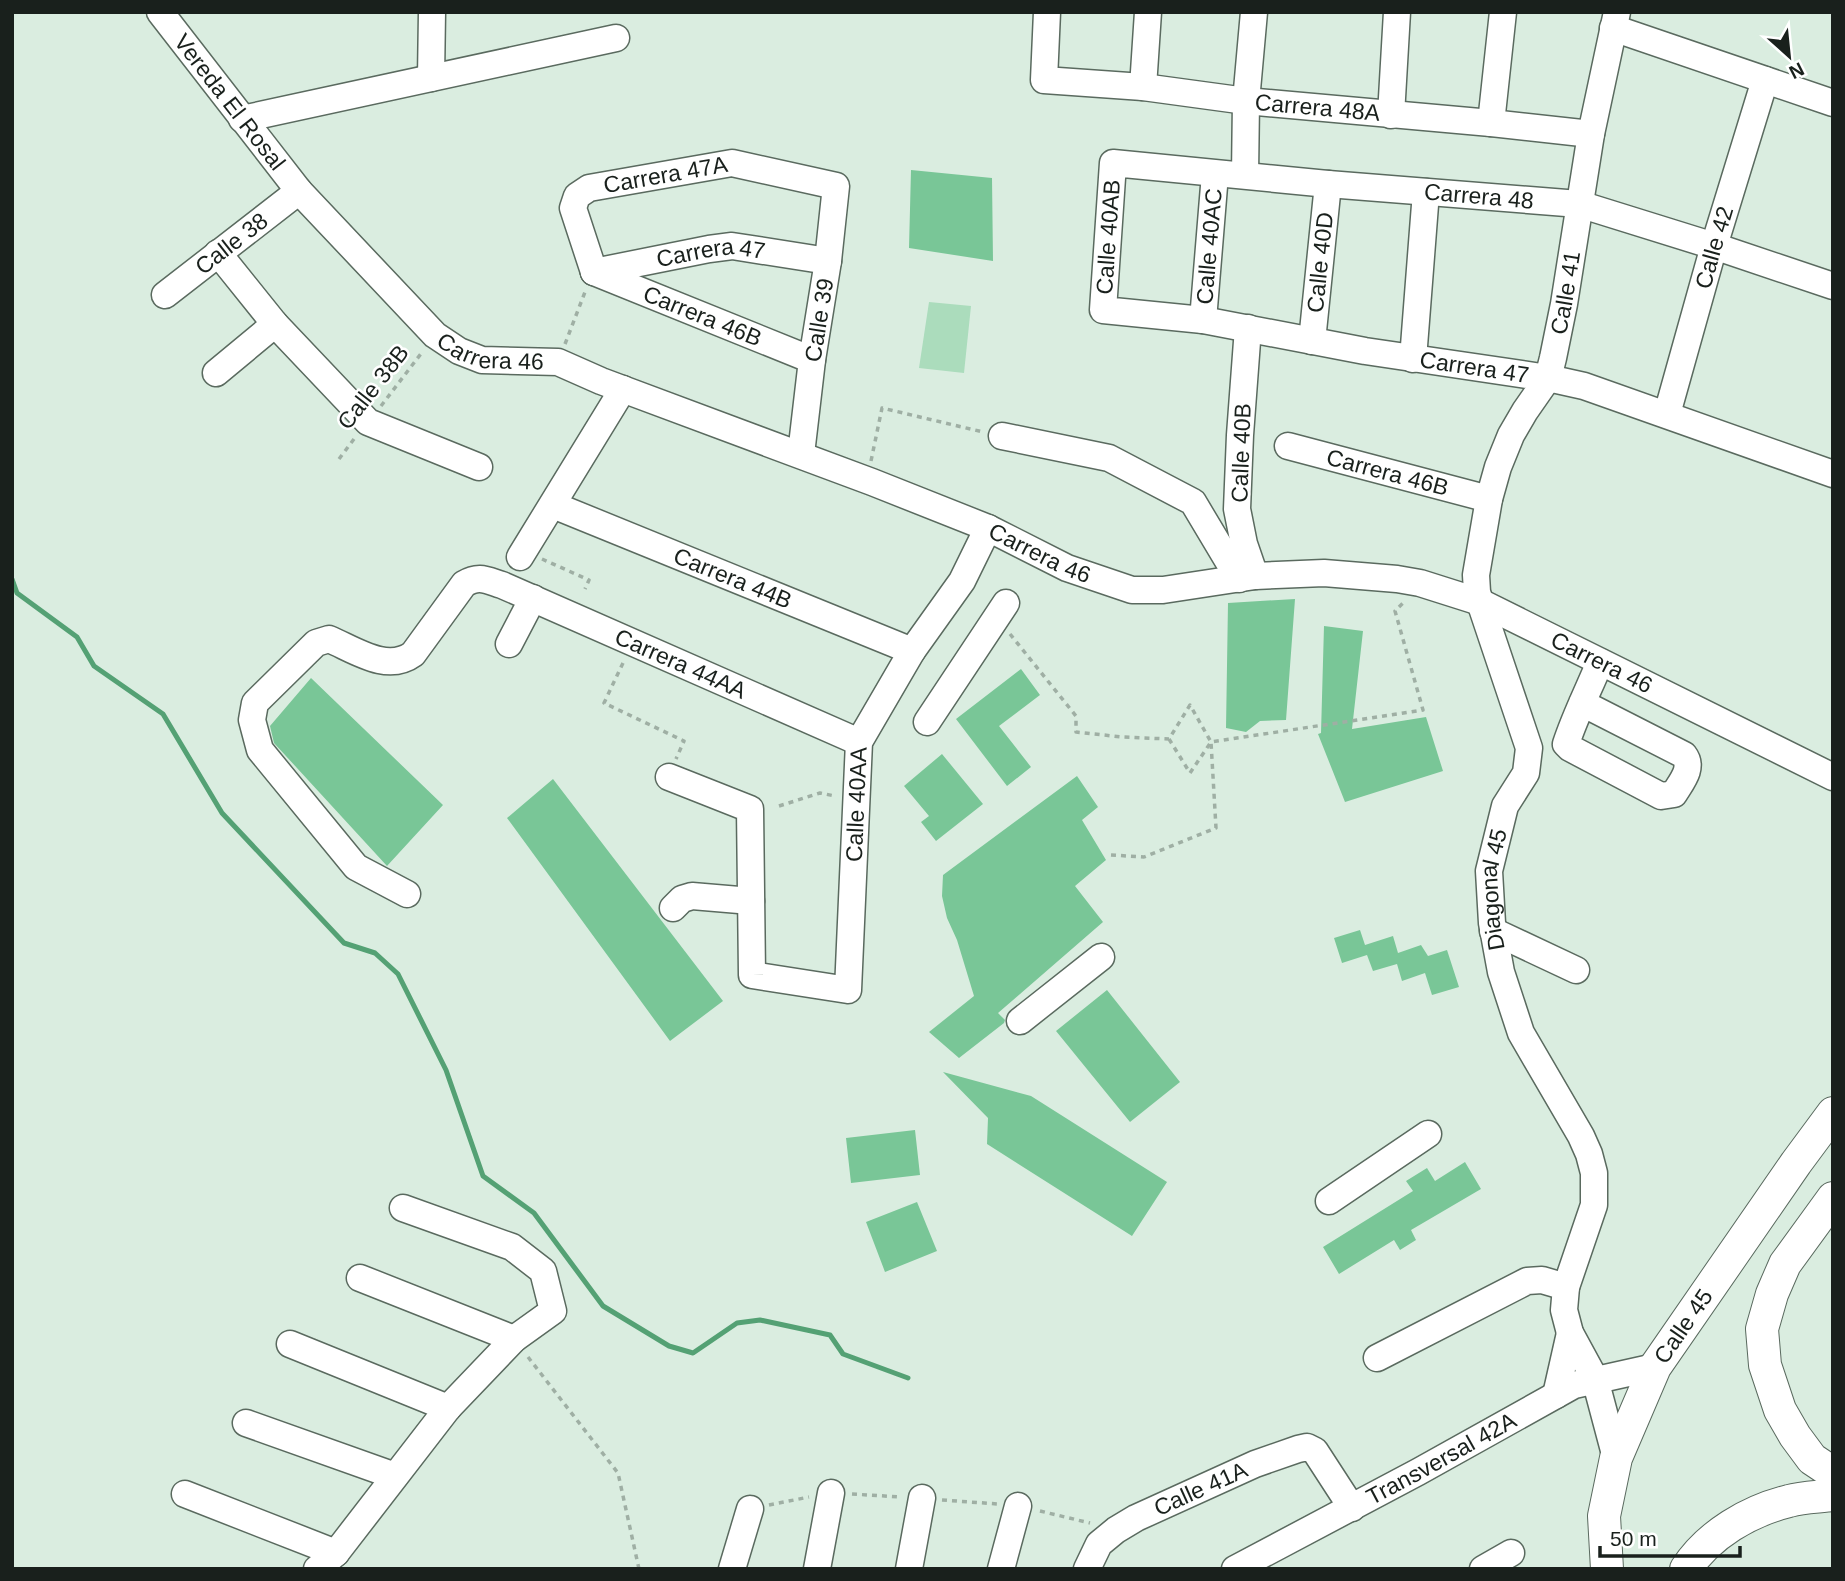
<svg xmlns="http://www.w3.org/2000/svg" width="1845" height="1581" viewBox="0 0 1845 1581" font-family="Arial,sans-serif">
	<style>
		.green { fill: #abdcbc }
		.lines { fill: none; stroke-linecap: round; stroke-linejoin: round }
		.stream { stroke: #54a174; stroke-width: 5 }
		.building { fill: #79c697 }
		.minor-casing { stroke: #5a6a5f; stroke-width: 29 }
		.major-casing { stroke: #5a6a5f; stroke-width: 34 }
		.path { stroke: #9fafa4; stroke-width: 3.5; stroke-dasharray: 5 5; stroke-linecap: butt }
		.minor { stroke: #fff; stroke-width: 26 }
		.major { stroke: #fff; stroke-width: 32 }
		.labels { text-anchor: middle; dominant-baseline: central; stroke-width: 5; stroke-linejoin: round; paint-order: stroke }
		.street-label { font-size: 23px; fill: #19201c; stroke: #fff }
	</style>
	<rect width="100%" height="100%" fill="#daede0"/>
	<path class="green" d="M929,302L971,306L964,373L919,368Z"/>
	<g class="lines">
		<path class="stream" d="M12,579L17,593L77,637L94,666L163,714L222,813L344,943L375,953L398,974L446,1070L483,1176L534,1213L603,1306L669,1346L693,1353L737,1323L760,1320L830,1335L843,1354L908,1378"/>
	</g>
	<path class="building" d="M911,170L992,178L993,261L909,248Z
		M1295,599L1286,720L1260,721L1246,732L1226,728L1228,603Z
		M1324,626L1363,631L1352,729L1426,717L1443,771L1345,802L1318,734L1321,733Z
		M1021,669L1040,695L999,726L1031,767L1007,786L956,719Z
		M311,678L443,805L387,866L274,743L270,726Z
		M942,754L983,804L936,841L921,822L929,816L904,786Z
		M1077,776L1098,807L1082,820L1106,860L1075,886L1103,922L998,1013L1005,1020L1004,1023L959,1058L929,1032L974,996L957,940L947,918L942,896L943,875Z
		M553,779L723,1001L670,1041L507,818Z
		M1360,930L1365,945L1393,936L1398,953L1421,945L1428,956L1447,950L1459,987L1432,995L1425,973L1402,981L1397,964L1373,971L1367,955L1342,963L1334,938Z
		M1107,990L1180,1082L1130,1122L1056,1031Z
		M943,1072L1031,1096L1167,1182L1132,1236L987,1144L988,1118Z
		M915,1130L920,1175L851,1183L846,1138Z
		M1465,1162L1481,1189L1411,1230L1416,1240L1400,1250L1394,1240L1339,1274L1323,1247L1413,1191L1406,1181L1427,1168L1435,1181Z
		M917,1202L937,1251L885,1272L866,1222Z"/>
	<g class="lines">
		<defs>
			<g id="minor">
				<path id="s1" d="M160,12L299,191L435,335L459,351L482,360L558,362L601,381L872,482L988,528L1067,568L1132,590H1163L1255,576L1324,573L1397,579L1420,583L1480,602L1833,777"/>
				<path id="s2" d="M1047,12L1044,80L1143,87L1246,101L1491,123L1591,134"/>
				<path d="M1613,28L1833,103"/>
				<path d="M431,78L432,12"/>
				<path d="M1143,87L1148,12"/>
				<path d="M1391,115L1397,12"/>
				<path d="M242,119L616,38"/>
				<path d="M1491,123L1503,12"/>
				<path d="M1245,175L1246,101L1254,12"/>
				<path d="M218,253L275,324L368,422L479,467"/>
				<path id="s3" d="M594,272L573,208L577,196L589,188L732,163L836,186L828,261L812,360L801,454"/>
				<path id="s4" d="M594,272L709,249L732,246L828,261"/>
				<path id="s5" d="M594,272L812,360"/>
				<path id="s6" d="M1833,286L1714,246L1579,204L1328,184L1113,163L1103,310L1203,320L1365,351L1548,378L1584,386L1833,474"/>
				<path id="s7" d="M165,295L299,191"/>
				<path id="s8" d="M1203,320L1215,174"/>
				<path d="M1248,328L1240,435L1237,509L1244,544L1255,576"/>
				<path id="s9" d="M1312,341L1328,184"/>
				<path d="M1413,359L1426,192"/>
				<path d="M216,373L275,324"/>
				<path id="s10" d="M1667,414L1714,246L1765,80"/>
				<path d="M1002,436L1109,458L1193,502L1239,579"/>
				<path id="s11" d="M1288,446L1489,499"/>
				<path id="s12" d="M553,505L912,651"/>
				<path d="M520,557L623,389"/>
				<path d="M509,644L533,598"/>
				<path d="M1582,703L1684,755C1694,768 1681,782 1674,794L1661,796L1570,748L1566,744C1575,716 1589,689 1600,662"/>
				<path d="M927,722L1006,603"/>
				<path id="s13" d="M669,777L750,809L752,975L848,990L859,742L912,651L962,581L988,528"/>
				<path id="s14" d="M407,894L356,867L260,750L252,720L255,703L316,643L329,639C355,650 387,673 413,654L464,584C479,575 486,580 502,585L859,742"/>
				<path d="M673,908L682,899L692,896L751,901"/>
				<path d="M1493,931L1576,970"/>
				<path d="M1020,1021L1101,957"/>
				<path d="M1329,1201L1428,1134"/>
				<path d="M360,1278L514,1339"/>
				<path d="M290,1344L448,1408"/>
				<path d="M1377,1358L1527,1281L1542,1280L1566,1287"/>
				<path d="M1556,1395L1570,1333"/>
				<path d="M246,1423L395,1476"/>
				<path id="s15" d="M1616,1458L1595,1379L1570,1333L1564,1310L1566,1287L1594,1205V1173L1589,1154L1581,1136L1521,1033L1501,972L1492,923L1489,871L1505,806L1526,773L1529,748L1480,602L1477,592L1476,575L1489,499L1498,467L1511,435L1525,411L1548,378L1553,358L1564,304L1591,134L1617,12"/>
				<path d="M185,1494L336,1553"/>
				<path d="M317,1569L336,1553L448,1408L514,1339L553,1311L543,1271L512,1247L403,1208"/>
				<path d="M732,1569L750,1509"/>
				<path d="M817,1569L831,1493"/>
				<path d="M909,1569L922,1498"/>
				<path d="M1001,1569L1018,1506"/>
				<path id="s16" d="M1087,1569L1099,1544L1116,1530L1136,1518L1255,1464L1298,1449L1307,1447L1315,1451L1352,1508"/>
				<path id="s17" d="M1235,1569L1418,1472L1574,1385L1655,1367"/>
				<path d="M1483,1569L1511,1553"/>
			</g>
			<g id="major">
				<path d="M1833,1198L1785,1264L1772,1294L1762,1329L1765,1365L1780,1410L1795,1436L1812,1459L1833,1473"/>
				<path id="s18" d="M1607,1569L1604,1516L1616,1458L1655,1367L1796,1163L1833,1113"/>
				<path d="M1686,1569C1709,1534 1749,1511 1789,1501C1803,1497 1819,1497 1833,1495"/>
			</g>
		</defs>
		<use href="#minor" class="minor-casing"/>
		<use href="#major" class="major-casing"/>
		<path class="path" d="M565,344L585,292
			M381,406L423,351
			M339,459L354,439
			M871,461L882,408L983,432
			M542,559L589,580L585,589
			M1010,634L1076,716V732L1122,737L1169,739L1190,705L1211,742L1423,710L1395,611L1403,603
			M623,663L604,703L684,741L676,759
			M1169,739L1190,773L1211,742
			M779,806L820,793L835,796
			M1111,855L1144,857L1216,828L1211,742
			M528,1357L618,1473L639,1569
			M852,1494L900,1497
			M942,1500L998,1504
			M769,1505L809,1497
			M1040,1511L1090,1523"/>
		<use href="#minor" class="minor"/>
		<use href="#major" class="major"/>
	</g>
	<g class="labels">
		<g class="street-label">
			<text stroke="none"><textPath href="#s1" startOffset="114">Vereda El Rosal</textPath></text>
			<text stroke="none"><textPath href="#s2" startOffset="343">Carrera 48A</textPath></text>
			<text stroke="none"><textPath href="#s3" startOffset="172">Carrera 47A</textPath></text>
			<text transform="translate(1479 196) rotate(5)">Carrera 48</text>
			<text transform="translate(1108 237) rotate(-86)">Calle 40AB</text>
			<text stroke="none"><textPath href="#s7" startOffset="84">Calle 38</textPath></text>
			<text stroke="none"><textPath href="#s8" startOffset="74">Calle 40AC</textPath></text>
			<text stroke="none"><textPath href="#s10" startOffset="173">Calle 42</textPath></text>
			<text stroke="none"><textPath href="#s4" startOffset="119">Carrera 47</textPath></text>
			<text stroke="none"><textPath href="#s9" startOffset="79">Calle 40D</textPath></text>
			<text stroke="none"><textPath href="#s15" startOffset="1237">Calle 41</textPath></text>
			<text stroke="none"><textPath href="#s5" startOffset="117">Carrera 46B</textPath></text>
			<text transform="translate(819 320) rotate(-81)">Calle 39</text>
			<text stroke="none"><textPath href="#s1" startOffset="485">Carrera 46</textPath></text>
			<text stroke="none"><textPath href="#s6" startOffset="1258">Carrera 47</textPath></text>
			<text transform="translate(373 387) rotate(-52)">Calle 38B</text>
			<text transform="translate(1241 453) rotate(-88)">Calle 40B</text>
			<text stroke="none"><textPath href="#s11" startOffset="103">Carrera 46B</textPath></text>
			<text stroke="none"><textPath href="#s1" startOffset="1073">Carrera 46</textPath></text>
			<text stroke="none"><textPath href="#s12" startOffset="194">Carrera 44B</textPath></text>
			<text stroke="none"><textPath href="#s1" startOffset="1661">Carrera 46</textPath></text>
			<text stroke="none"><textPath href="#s14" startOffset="768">Carrera 44AA</textPath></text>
			<text stroke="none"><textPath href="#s13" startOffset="536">Calle 40AA</textPath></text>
			<text stroke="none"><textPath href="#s15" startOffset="606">Diagonal 45</textPath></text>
			<text stroke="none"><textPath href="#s18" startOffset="261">Calle 45</textPath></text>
			<text stroke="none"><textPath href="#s17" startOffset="234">Transversal 42A</textPath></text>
			<text stroke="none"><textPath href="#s16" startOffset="144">Calle 41A</textPath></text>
		</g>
	</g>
	<rect width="1845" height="1581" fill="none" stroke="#19201c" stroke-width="28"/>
	<g transform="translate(1789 56) rotate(153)" stroke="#ffffff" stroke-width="5" paint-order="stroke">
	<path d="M0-5L12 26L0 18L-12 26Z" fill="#19201c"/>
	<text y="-10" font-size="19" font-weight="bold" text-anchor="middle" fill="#19201c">N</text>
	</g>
	<path d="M1600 1546v10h140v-10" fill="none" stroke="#19201c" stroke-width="3.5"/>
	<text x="1610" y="1546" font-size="21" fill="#19201c" stroke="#ffffff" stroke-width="5" paint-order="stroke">50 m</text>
</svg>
